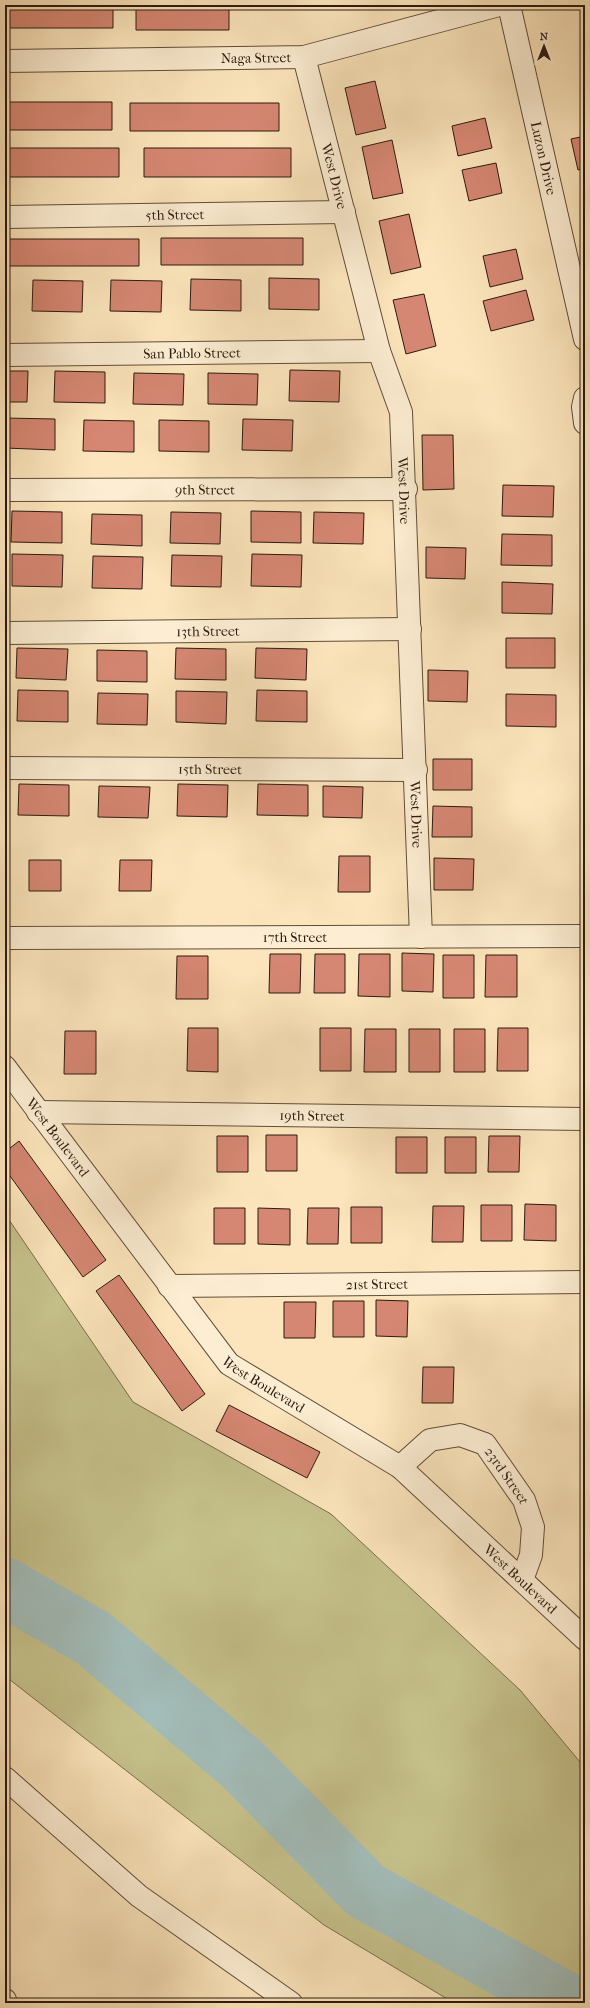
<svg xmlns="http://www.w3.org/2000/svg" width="590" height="2008" viewBox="0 0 590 2008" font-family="'IM FELL French Canon',serif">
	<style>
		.green { fill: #c6c28c; stroke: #796e4e }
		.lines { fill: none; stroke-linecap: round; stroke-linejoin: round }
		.river { stroke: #a3bdba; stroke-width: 59 }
		.building { fill: #d68773; stroke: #2c1a0f }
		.street-casing { stroke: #604d3a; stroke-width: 24 }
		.street { stroke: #fdeed3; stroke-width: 22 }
		.labels { text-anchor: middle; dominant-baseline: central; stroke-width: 3; stroke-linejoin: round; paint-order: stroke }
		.street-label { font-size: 14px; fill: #2c1a0f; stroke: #fdeed3 }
	</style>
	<rect width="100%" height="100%" fill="#fce5bc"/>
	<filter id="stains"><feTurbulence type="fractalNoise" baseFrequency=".005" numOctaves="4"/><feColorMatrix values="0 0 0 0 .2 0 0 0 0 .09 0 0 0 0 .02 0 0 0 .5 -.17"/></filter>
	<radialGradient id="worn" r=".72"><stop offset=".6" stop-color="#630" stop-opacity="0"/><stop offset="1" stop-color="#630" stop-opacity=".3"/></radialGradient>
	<path class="green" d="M5,1214L133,1402L331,1514L520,1690L585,1768V2003H454L324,1925L5,1676Z"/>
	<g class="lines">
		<path class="river" d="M5,1587L93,1638L242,1764L366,1891L569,2003"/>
	</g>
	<path class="building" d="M5,5H113V28H5Z
		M136,5H229V30H136Z
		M375,81L386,128L356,135L345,88Z
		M5,102H112V130H5Z
		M130,103H279V131H130Z
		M485,118L492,148L458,156L452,126Z
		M585,136V168L578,170L571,139Z
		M392,140L403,193L373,199L362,147Z
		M5,148H119V177H5Z
		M144,148H291V177H144Z
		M496,163L502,193L469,201L462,170Z
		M409,214L421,267L391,274L379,221Z
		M161,238H303V265H161Z
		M5,239H139V266H5Z
		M516,249L523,279L490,287L483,256Z
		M269,278L319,279V310L269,309Z
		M5,279H7V310H5Z
		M191,279L241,280V311L190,310Z
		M33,280L83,281L82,312L32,311Z
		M111,280L162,281L161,312L110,311Z
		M526,290L534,320L491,331L483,301Z
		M424,294L436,346L406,354L393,300Z
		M290,370L340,371L339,402L289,401Z
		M5,371H28L27,402H5Z
		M55,371L105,372V403L54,402Z
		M134,373L184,374L183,405L133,404Z
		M208,373L258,374L257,405L208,404Z
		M5,418L55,419V450L5,448Z
		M243,419L293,420L292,451L242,450Z
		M84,420L134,421V452L83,451Z
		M159,420L209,421V452L159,451Z
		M422,435H453L454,489L423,490Z
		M503,485L554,486L553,517L502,516Z
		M12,511L62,512V543L11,542Z
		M251,511L301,512V543L251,542Z
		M171,512L221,513L220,544L170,543Z
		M314,512L364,513L363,544L313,543Z
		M92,514L142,515V546L91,544Z
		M502,534L552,535V566L501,565Z
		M426,547L466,548L465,579L426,578Z
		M12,554L63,555L62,587L12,586Z
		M252,554L302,555L301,587L251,586Z
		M172,555L222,556L221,587L171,586Z
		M93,556L143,557L142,589L92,588Z
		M502,582L553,584L552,614L502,613Z
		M506,638H555V668H506Z
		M17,648L68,649L66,680L16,678Z
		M176,648L226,649V680L175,679Z
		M256,648L307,649L306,680L255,678Z
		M97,650L147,651V682L97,681Z
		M428,670L468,671L467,702L428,701Z
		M18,690L68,691V722L17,721Z
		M257,690L307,691V722L256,721Z
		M176,691L227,692L226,724L176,722Z
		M98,693L148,694L147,725L97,724Z
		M506,694L556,695V727L506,726Z
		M433,759H472V790H433Z
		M19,784L69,785V816L18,815Z
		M178,784L228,785L227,817L177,816Z
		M258,784L308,785V816L257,815Z
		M99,786L150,787L148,818L98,817Z
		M323,786L363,787L362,818L323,817Z
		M433,806L472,807V837H432Z
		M339,856H370V892H338Z
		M434,858L474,859L473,890H434Z
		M29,860H61V891H29Z
		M120,860H152L151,891H119Z
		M402,953L434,954L433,992L402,991Z
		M270,954H301L300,993H269Z
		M315,954H345V993H314Z
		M359,954H390V997L358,996Z
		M443,955H474V998H443Z
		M486,955H517V997H485Z
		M177,956H208V999H176Z
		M188,1028H218V1072L187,1071Z
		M320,1028H351V1071H320Z
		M498,1028H528V1071H497Z
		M365,1029H396V1072H364Z
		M409,1029H440V1072H409Z
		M454,1029H485V1072H454Z
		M65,1031H96V1074H64Z
		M266,1135H297V1171H266Z
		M217,1136H248V1172H217Z
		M489,1136H520L519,1172H488Z
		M396,1137H427V1173H396Z
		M445,1137H476V1173H445Z
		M19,1141L106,1260L83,1277L5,1169V1152Z
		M525,1204L556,1205V1241L524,1240Z
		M481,1205H512V1241H481Z
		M433,1206H464L463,1242H432Z
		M351,1207H382V1243H351Z
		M214,1208H245V1244H214Z
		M258,1208L290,1209V1245L258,1244Z
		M308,1208H339L338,1244H307Z
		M119,1275L205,1394L182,1411L96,1291Z
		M376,1300L408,1301L407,1337L376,1336Z
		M333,1301H364V1337H333Z
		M284,1302H316L315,1338H284Z
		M423,1367H454L453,1403H422Z
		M229,1405L320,1452L307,1478L216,1431Z"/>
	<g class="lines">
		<defs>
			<g id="street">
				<path id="s1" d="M509,5L585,339"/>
				<path id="s2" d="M304,57L379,351L401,412L421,937"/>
				<path id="s3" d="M5,61L304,57L499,5"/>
				<path id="s4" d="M5,217L344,212"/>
				<path id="s5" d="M5,355L379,351"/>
				<path d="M585,398L583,407L585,423"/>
				<path id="s6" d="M5,490L406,489"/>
				<path id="s7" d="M5,633L410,629"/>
				<path id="s8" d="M5,768L416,770"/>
				<path id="s9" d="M5,938L585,936"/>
				<path id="s10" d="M5,1067L229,1364L400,1467L585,1639"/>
				<path id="s11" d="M38,1112L585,1119"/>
				<path id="s12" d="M169,1286L585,1282"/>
				<path id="s13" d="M400,1467L430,1440L460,1435L485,1444L524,1500L533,1527L531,1555L522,1580"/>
				<path d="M5,1778L139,1896L291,2003"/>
				<path d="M5,2000L6,2003"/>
			</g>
		</defs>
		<use href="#street" class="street-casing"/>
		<use href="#street" class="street"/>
	</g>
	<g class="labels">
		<g class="street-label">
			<text stroke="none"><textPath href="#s3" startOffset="251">Naga Street</textPath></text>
			<text stroke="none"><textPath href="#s1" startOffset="157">Luzon Drive</textPath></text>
			<text stroke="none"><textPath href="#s2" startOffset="123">West Drive</textPath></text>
			<text stroke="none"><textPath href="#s4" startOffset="170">5th Street</textPath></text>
			<text stroke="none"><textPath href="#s5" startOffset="187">San Pablo Street</textPath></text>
			<text stroke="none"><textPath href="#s6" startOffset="200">9th Street</textPath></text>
			<text stroke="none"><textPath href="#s2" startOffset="447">West Drive</textPath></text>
			<text stroke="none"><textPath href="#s7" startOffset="203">13th Street</textPath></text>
			<text stroke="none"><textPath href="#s8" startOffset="205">15th Street</textPath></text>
			<text stroke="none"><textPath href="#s2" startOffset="771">West Drive</textPath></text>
			<text stroke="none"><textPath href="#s9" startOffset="290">17th Street</textPath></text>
			<text stroke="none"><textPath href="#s11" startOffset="274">19th Street</textPath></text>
			<text stroke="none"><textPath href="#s10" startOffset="88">West Boulevard</textPath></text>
			<text stroke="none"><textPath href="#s12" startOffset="208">21st Street</textPath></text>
			<text stroke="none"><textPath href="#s10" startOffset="412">West Boulevard</textPath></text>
			<text stroke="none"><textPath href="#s13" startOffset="136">23rd Street</textPath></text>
			<text stroke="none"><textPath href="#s10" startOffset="736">West Boulevard</textPath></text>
		</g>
	</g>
	<rect width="590" height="2008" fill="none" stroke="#fce5bc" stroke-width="20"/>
	<rect x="6" y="6" width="578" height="1996" fill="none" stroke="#2c1a0f" stroke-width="2"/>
	<rect x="10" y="10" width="570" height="1988" fill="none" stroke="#2c1a0f"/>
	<g transform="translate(544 46)" stroke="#fdeed3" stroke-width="3" paint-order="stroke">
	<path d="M0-3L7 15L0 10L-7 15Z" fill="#2c1a0f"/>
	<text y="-6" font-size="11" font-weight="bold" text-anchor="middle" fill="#2c1a0f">N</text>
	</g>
	<rect width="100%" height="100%" filter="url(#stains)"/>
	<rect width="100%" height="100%" fill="url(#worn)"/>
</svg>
